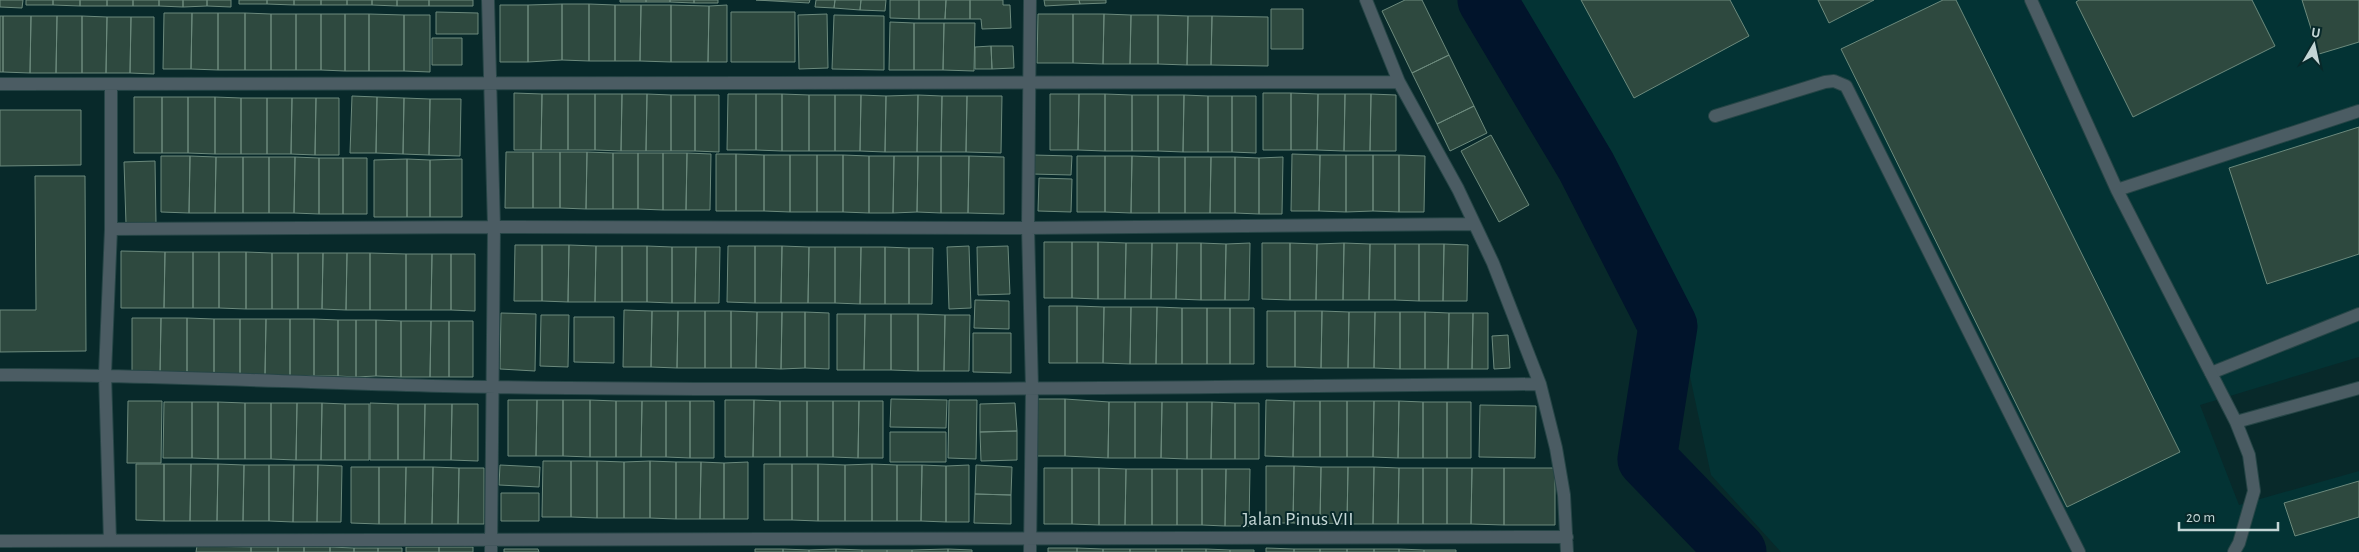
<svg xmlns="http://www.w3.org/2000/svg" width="2359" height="552" viewBox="0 0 2359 552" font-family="'Alegreya Sans',sans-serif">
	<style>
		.built { fill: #033334 }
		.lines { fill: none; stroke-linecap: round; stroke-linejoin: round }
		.river { stroke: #01142b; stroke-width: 59 }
		.building { fill: #2e493f; stroke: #6c8a7d }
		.service-casing { stroke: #264546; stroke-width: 14 }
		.minor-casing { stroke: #264546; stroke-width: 14 }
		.service { stroke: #4b5c63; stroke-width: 12 }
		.minor { stroke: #4b5c63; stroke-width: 12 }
		.labels { text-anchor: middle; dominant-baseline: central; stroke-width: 4; stroke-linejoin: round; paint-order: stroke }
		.street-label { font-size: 20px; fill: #c4d6d6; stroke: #08292a }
	</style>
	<rect width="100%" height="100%" fill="#08292a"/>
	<path class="built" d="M1511,0H2359V357L2200,405L2239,505L2359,471V552H1781L1711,475L1678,320Z"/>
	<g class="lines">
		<path class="river" d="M1487,0L1586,166L1668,326L1647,459L1737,552"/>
	</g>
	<path class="building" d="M0,0H23L22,8L0,7Z
		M26,0H53V5H26Z
		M53,0H80V6L53,5Z
		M80,0H107V6H80Z
		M107,0H133V6H107Z
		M133,0H159V6H133Z
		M159,0H183V7L159,6Z
		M183,0H207V6L183,7Z
		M207,0H231V7L207,6Z
		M239,0H267V4H239Z
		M267,0H294V5L267,4Z
		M294,0H321V5H294Z
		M321,0H347V5H321Z
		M347,0H372V5H347Z
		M372,0H397V6L372,5Z
		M397,0H429V6H397Z
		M429,0H473V6H429Z
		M620,0H646V2H620Z
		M646,0H670V2H646Z
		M670,0H694V3L670,2Z
		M694,0H718V3H694Z
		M756,0H810L809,3Z
		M816,0H835L834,8L815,7Z
		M835,0H861L860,10L834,8Z
		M861,0H886L885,11L860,10Z
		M890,0H919V19L890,18Z
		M919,0H946L945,19H919Z
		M946,0H970V19H945Z
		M970,0H1003V5H1010L1011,28L982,29L981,19H970Z
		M1044,0H1079L1080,4L1045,6Z
		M1079,0H1106V3L1080,4Z
		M1405,0H1422L1449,55L1412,73L1382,11Z
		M1581,0H1730L1749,36L1634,98Z
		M1818,0H1874L1829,23Z
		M1943,0H1956L2180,452L2067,507L1841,49Z
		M2079,0H2252L2275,46L2133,117L2076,2Z
		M2302,0H2359V42L2319,54Z
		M562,4H589V61L562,60Z
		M562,4V60L528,62V5Z
		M589,4L615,5V61H589Z
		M500,5H528V62H500Z
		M615,5H641L640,61H615Z
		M641,5H671V62L640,61Z
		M671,5L709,6L708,62H671Z
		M727,5V62H708L709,6Z
		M1271,9H1303V49H1271Z
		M436,12L478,13V34H436Z
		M731,12H795V62H731Z
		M164,13H192L191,69H163Z
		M192,13H218V70L191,69Z
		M218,13H245V70H218Z
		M245,13L271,14V70H245Z
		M271,14H296V70H271Z
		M296,14H321V70H296Z
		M321,14H345V71L321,70Z
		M345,14H369V71H345Z
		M369,14L404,15V71H369Z
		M827,14L828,68L799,69L798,15Z
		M1038,14H1073V63H1037Z
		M1073,14H1104L1103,64L1073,63Z
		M1104,14L1131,15L1130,64H1103Z
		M404,15H430V72L404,71Z
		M834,15L884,16V70L832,69Z
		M1131,15H1158V64H1130Z
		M1158,15L1188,16L1187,65L1158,64Z
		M0,16H3V72H0Z
		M3,16H31L30,73L3,72Z
		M31,16H57L56,73H30Z
		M57,16H82V73H56Z
		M82,16L107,17L106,73H82Z
		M1188,16H1212L1211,65H1187Z
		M1212,16L1268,17V66L1211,65Z
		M107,17H131L130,73H106Z
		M131,17H154V74L130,73Z
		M890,22L914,23V70H889Z
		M914,23H944L943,70H914Z
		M944,23H975L974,71L943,70Z
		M432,38H462V65H432Z
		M991,46H1013L1014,68L992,69Z
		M991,46L992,69H975V47Z
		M1449,55L1474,106L1437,124L1412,73Z
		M514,93L542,94L541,150H514Z
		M1263,93H1291V150H1263Z
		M1291,93L1318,94L1317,150H1291Z
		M542,94H568V150H541Z
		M568,94H595V150H568Z
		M595,94H622L621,151L595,150Z
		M622,94H647L646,151H621Z
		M647,94L671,95V151H646Z
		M728,94H756V150H727Z
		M756,94H782V151L756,150Z
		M782,94L809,95V151H782Z
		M1050,94H1079L1078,150H1050Z
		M1079,94H1105V151L1078,150Z
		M1105,94L1132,95V151H1105Z
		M1318,94H1345L1344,151L1317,150Z
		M1345,94H1371L1370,151H1344Z
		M1371,94L1396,95V151H1370Z
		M671,95H695V151H671Z
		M695,95H719V152L695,151Z
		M809,95H835V151H809Z
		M835,95H861L860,151H835Z
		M861,95L886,96L885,152L860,151Z
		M918,95L942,96L941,152H917Z
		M918,95L917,152H885L886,96Z
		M1132,95H1158V151H1132Z
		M1158,95H1184L1183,152L1158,151Z
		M1184,95L1208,96V152H1183Z
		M352,96L377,97L376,153H350Z
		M942,96H967L966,152H941Z
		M967,96H1002L1001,153L966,152Z
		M1208,96H1232V152H1208Z
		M1232,96H1256V153L1232,152Z
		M134,97H162V153H134Z
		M162,97H188V153H162Z
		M188,97H215V154L188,153Z
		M215,97L241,98V154H215Z
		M377,97L404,98L403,154L376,153Z
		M241,98H267V154H241Z
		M267,98H292L291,154H267Z
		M292,98H316L315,155L291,154Z
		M316,98H339V155H315Z
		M404,98L430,99L429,155L403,154Z
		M430,99H461L460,156L429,155Z
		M1474,106L1487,133L1450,151L1437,124Z
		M0,110H81V165L0,166Z
		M2359,127V254L2267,284L2229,168Z
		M1491,135L1529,205L1499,222L1461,151Z
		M506,152H533V208H505Z
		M533,152H560V208H533Z
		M560,152H587L586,209L560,208Z
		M587,152L613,153V209H586Z
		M613,153H638V209H613Z
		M638,153H663V210L638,209Z
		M663,153H687L686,210H663Z
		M687,153L711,154L710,210H686Z
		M716,154H736V211H716Z
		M736,154L764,155V211H736Z
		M1292,154L1320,155L1319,211H1291Z
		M764,155H790V212L764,211Z
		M790,155H817V212H790Z
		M817,155H843V212H817Z
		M843,155L869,156V213L843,212Z
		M1033,155L1072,156L1071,175L1032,174Z
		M1320,155H1346V212L1319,211Z
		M1346,155H1373V211L1346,212Z
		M1373,155H1399V212L1373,211Z
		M1399,155L1425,156L1424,212H1399Z
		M161,156H190L189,213L161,212Z
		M190,156L216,157L215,213H189Z
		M869,156H894L893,213H869Z
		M894,156H918L917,212L893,213Z
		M918,156H941V213L917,212Z
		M941,156H969L968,213H941Z
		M969,156L1004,157V214L968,213Z
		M1077,156H1105V212H1077Z
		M1105,156H1132L1131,213L1105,212Z
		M1132,156L1159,157V213H1131Z
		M216,157H243V213H215Z
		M243,157H269V213H243Z
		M269,157H295L294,213H269Z
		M295,157L319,158V214L294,213Z
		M1159,157H1185V213H1159Z
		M1185,157H1211L1210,213H1185Z
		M1211,157H1235V213H1210Z
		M1235,157L1259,158V214L1235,213Z
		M1283,157L1282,214H1259V158Z
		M319,158H343V214H319Z
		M343,158H367V214H343Z
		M407,159L430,160V217H407Z
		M407,159V217H374V160Z
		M462,159V217H430V160Z
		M155,161L156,223L126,224L124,162Z
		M35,176H85L86,351L0,352V310H36Z
		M1039,178L1072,179L1071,212L1038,211Z
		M1044,242H1072V298H1044Z
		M1072,242H1098V299L1072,298Z
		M1098,242L1126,243L1125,299H1098Z
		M1126,243H1152L1151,299H1125Z
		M1152,243H1177L1176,299H1151Z
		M1177,243H1201V300L1176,299Z
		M1201,243L1226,244L1225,300H1201Z
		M1250,243L1249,300H1225L1226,244Z
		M1262,243H1290V300L1262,299Z
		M1290,243L1317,244L1316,300H1290Z
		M1344,243L1370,244L1369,300H1343Z
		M1344,243L1343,300H1316L1317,244Z
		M1370,244H1395V300H1369Z
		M1395,244H1419V301L1395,300Z
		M1419,244H1444L1443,301H1419Z
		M1444,244L1468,245L1467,301H1443Z
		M515,245H542V301H514Z
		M542,245H569L568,302L542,301Z
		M569,245L596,246L595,302H568Z
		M596,246H622V302H595Z
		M622,246H647V302H622Z
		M647,246L672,247V303L647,302Z
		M728,246H755V303L727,302Z
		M755,246H782L781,303H755Z
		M782,246L809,247L808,303H781Z
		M969,246L971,308L949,309L947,247Z
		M1008,246L1010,294L978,295L977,247Z
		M672,247H696L695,303H672Z
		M696,247H720L719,303H695Z
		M809,247H835V303H808Z
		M835,247H861L860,304L835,303Z
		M861,247H885V304H860Z
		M885,247L909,248V304H885Z
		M909,248H933L932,304H909Z
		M121,251L165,252L164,308H121Z
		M165,252H193V308H164Z
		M193,252H219V308H193Z
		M219,252H246V309L219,308Z
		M246,252L272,253V309H246Z
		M272,253H298V309H272Z
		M298,253H323L322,309H298Z
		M323,253H347L346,310L322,309Z
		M347,253H370V310H346Z
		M370,253L406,254V310H370Z
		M406,254H432L431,310H406Z
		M432,254H451V310H431Z
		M451,254H475V311L451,310Z
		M975,300L1009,301V329L974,328Z
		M1049,306H1077V363H1049Z
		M1077,306L1104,307L1103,363H1077Z
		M1104,307H1131L1130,364L1103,363Z
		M1131,307H1157L1156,364H1130Z
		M1157,307L1182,308V364H1156Z
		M1182,308H1207V364H1182Z
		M1207,308H1230V364H1207Z
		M1230,308H1254V364H1230Z
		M624,310L652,311L651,367H623Z
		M652,311H678L677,368L651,367Z
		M678,311H705V368H677Z
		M705,311H731V368H705Z
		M731,311L757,312L756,368H731Z
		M1267,311H1295V367H1267Z
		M1295,311H1322L1321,368L1295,367Z
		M1322,311L1349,312L1348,368H1321Z
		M757,312H782L781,369L756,368Z
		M782,312H805V368L781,369Z
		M805,312L829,313V369L805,368Z
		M1349,312H1375L1374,368H1348Z
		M1375,312H1400V369L1374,368Z
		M1400,312H1425V369H1400Z
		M1425,312L1449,313L1448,369H1425Z
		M501,313L536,314L535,371L500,369Z
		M1449,313H1473L1472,369H1448Z
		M1473,313H1488V369H1472Z
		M837,314H865L864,370H837Z
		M865,314H891V370H864Z
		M891,314H918V371L891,370Z
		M918,314L945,315L944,371H918Z
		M541,315H569L568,367L540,366Z
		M945,315H970L969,371H944Z
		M574,317H614V363L574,362Z
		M132,318H161L160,375L132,374Z
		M161,318H187V375H160Z
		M187,318L214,319V375H187Z
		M214,319H240V375H214Z
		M240,319H266L265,375H240Z
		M266,319H290V376L265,375Z
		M290,319H314V376H290Z
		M314,319L338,320V376H314Z
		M338,320H356V377L338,376Z
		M356,320H376V376L356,377Z
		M376,320L401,321V377L376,376Z
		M401,321H431L430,377H401Z
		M431,321H449V377H430Z
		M449,321H473V377H449Z
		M973,333H1011V373L973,372Z
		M1508,335L1510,368L1494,369L1492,336Z
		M891,399L947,400L946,428L890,427Z
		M1037,399H1065V456H1036Z
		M1065,399L1109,402L1108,458L1065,456Z
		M508,400H537L536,456H508Z
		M537,400H563V456H536Z
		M563,400H590V457L563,456Z
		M590,400L616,401V457H590Z
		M725,400H754L753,457H725Z
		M754,400L780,401V457H753Z
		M949,400H977L976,459L948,458Z
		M1266,400L1294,401L1293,457L1265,456Z
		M128,401H162L161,463H127Z
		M616,401H642L641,457H616Z
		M642,401H666V457H641Z
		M666,401H690V458L666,457Z
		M690,401H714V458H690Z
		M780,401H807V457H780Z
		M807,401H833V457H807Z
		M833,401H859L858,458L833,457Z
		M859,401H883V458H858Z
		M1294,401H1320V457H1293Z
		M1320,401H1347V457H1320Z
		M1347,401H1374L1373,457H1347Z
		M1374,401H1399L1398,458L1373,457Z
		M1399,401L1423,402V458H1398Z
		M164,402H192V458H163Z
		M192,402H218V459L192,458Z
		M218,402L245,403V459H218Z
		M1109,402H1135V458H1108Z
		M1135,402H1162L1161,458H1135Z
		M1162,402H1187V459L1161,458Z
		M1187,402H1212L1211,459H1187Z
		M1212,402L1235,403V459H1211Z
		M1423,402H1447V458H1423Z
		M1447,402H1471V458H1447Z
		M245,403H271V459H245Z
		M271,403H297L296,460L271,459Z
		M297,403H322L321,460H296Z
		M322,403L345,404V460H321Z
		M370,403L398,404V460H370Z
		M1015,403L1017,431L980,432V404Z
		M1235,403H1259V459H1235Z
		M345,404H369V460H345Z
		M398,404H425L424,460H398Z
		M425,404H452L451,460H424Z
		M452,404H478V461L451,460Z
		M1480,405L1536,406L1535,458L1479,457Z
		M1017,431V460L981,461L980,432Z
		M890,432H946V462H890Z
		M543,461H571V517H542Z
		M571,461H597V518L571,517Z
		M597,461L624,462V518H597Z
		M650,461L676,462V519L650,518Z
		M650,461V518H624V462Z
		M676,462H701L700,519H676Z
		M701,462L724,463V519H700Z
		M748,462V519H724V463Z
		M136,464H164V521L136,520Z
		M164,464H191L190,521H164Z
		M191,464H218L217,521H190Z
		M218,464L244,465L243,521H217Z
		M764,464H792V520H764Z
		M792,464H818V521L792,520Z
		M818,464L845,465V521H818Z
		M872,464L897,465V521H872Z
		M872,464V521H845V465Z
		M244,465H269V521H243Z
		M269,465H294L293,522L269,521Z
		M294,465H318L317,522H293Z
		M318,465L342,466L341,522H317Z
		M500,465L540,467L539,487L499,485Z
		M897,465H922L921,521H897Z
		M922,465L946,466V522L921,521Z
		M969,465V522H946V466Z
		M976,465L1012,467L1011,495L975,494Z
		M1266,466H1294L1293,523H1266Z
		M1294,466L1321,467L1320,523H1293Z
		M351,467H379V524L351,523Z
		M379,467H406L405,524H379Z
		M406,467H433L432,524H405Z
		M433,467L459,468L458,524H432Z
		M1321,467H1348L1347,524L1320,523Z
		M1348,467H1374L1373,524H1347Z
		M1374,467L1399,468L1398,524H1373Z
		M459,468H484V524H458Z
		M1044,468H1072V524H1044Z
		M1072,468H1099V525L1072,524Z
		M1099,468L1126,469L1125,525H1099Z
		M1399,468H1423V524H1398Z
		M1423,468H1447V524H1423Z
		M1447,468H1472L1471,524H1447Z
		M1472,468H1504V525L1471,524Z
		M1504,468H1555V525H1504Z
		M1126,469H1152V525H1125Z
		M1152,469H1177V525H1152Z
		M1177,469H1202V525H1177Z
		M1202,469H1226L1225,526L1202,525Z
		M1226,469H1250L1249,526H1225Z
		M2359,481V517L2295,536L2284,503Z
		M501,493H539V521H501Z
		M975,494L1011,495V524L974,523Z
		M197,546L251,547V552H196Z
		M251,547H278V552H251Z
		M278,547H304V552H278Z
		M304,547H330V552H304Z
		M330,547L354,548V552H330Z
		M406,547H439V552H406Z
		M439,547H473V552H439Z
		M354,548H378V552H354Z
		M378,548H402V552H378Z
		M1048,548H1077V552H1048Z
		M1077,548L1103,549V552H1077Z
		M1266,548L1294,549V552H1266Z
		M504,549H538L539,552H504Z
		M755,549H783V552H755Z
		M783,549L809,550V552H783Z
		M836,549L862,550V552H836Z
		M836,549V552H809V550Z
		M948,549L972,550V552H948Z
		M948,549V552H912V550Z
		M1103,549H1130V552H1103Z
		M1130,549H1156V552H1130Z
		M1156,549H1182V552H1156Z
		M1182,549H1206V552H1182Z
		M1206,549L1230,550V552H1206Z
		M1294,549H1320V552H1294Z
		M1320,549H1347V552H1320Z
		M1347,549H1374V552H1347Z
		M1374,549H1399V552H1374Z
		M1399,549L1424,550V552H1399Z
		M862,550H887V552H862Z
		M887,550H912V552H887Z
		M1230,550H1254V552H1230Z
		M1424,550H1456V552H1424Z"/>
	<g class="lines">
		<defs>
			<path id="service" d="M1715,116L1825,82L1834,81L1846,86L2079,552
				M2211,373L2359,314"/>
			<path id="minor" d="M488,0L494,227L491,552
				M1366,0L1399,82L1458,189L1493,263L1540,384L1556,448L1564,495L1567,552
				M2031,0L2117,190L2236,422L2249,455L2254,491L2239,543L2234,552
				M0,84L1399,82
				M2117,190L2359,111
				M111,229L494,227L1028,228L1474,224
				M0,375C165,374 330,385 495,387C844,392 1192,387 1540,384
				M2236,422L2359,388
				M0,541L1567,537
				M110,541L105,374L111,229V84
				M1030,552L1032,388L1028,228L1030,0"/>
		</defs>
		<use href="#service" class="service-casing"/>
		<use href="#minor" class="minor-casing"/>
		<use href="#service" class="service"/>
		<use href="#minor" class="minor"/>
	</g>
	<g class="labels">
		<g class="street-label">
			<text x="1298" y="519">Jalan Pinus VII</text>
		</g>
	</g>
	<g transform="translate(2314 45) rotate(9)" stroke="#08292a" stroke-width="4" paint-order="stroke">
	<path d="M0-4L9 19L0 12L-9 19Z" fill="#c4d6d6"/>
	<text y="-8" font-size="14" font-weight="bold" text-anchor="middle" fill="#c4d6d6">U</text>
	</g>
	<path d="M2179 522v8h99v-8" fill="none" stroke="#c4d6d6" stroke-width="2.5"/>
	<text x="2186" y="522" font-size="15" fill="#c4d6d6" stroke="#08292a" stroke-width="4" paint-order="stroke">20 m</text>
</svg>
